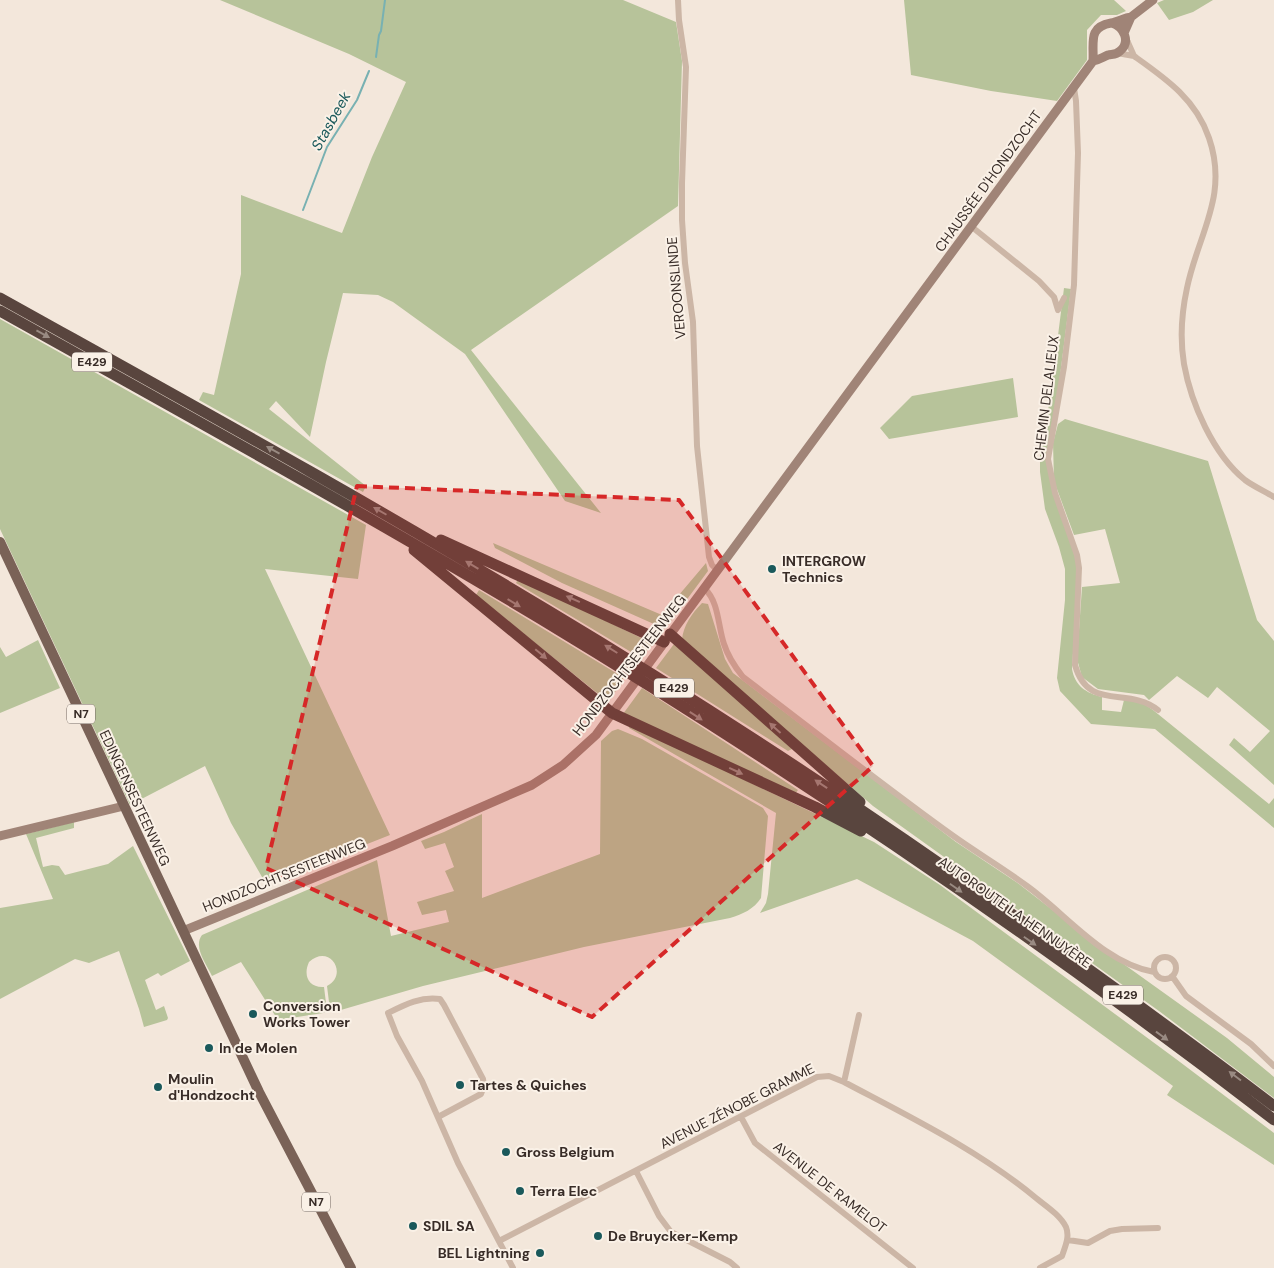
<svg xmlns="http://www.w3.org/2000/svg" width="1274" height="1268" viewBox="0 0 1274 1268" font-family="'DM Sans',sans-serif">
	<style>
		.green { fill: #b7c39a }
		.lines { fill: none; stroke-linecap: round; stroke-linejoin: round }
		.stream { stroke: #78b1b2; stroke-width: 2 }
		.street { stroke: #ccb6a6; stroke-width: 6 }
		.secondary { stroke: #a08477; stroke-width: 9 }
		.primary { stroke: #7a6257; stroke-width: 10 }
		.highway { stroke: #59453e; stroke-width: 11 }
		.oneway { fill: #998a82 }
		.marked { fill: #d62828; fill-opacity: 0.2; stroke: #d62828; stroke-width: 4; stroke-dasharray: 10 6; stroke-linejoin: round }
		.poi-dot { fill: #1a595b; stroke: #faf1e7; stroke-width: 2 }
		.labels { text-anchor: middle; dominant-baseline: central; stroke-width: 4; stroke-linejoin: round; paint-order: stroke }
		.shield { fill: #faf1e7; stroke: #726761; stroke-width: 1 }
		.shield-label { font-size: 12px; font-weight: bold; fill: #382c27 }
		.street-label { font-size: 14px; fill: #382c27; stroke: #faf1e7 }
		.poi-label { font-size: 14px; font-weight: bold; fill: #382c27; stroke: #faf1e7; text-anchor: start }
		.water-label { font-size: 15px; font-style: italic; fill: #1a595b; stroke: #faf1e7 }
	</style>
	<rect width="100%" height="100%" fill="#f3e7db"/>
	<path class="green" d="M220,0H623L676,22L682,61L678,206L471,350L601,513L565,501L465,354L393,302L378,295L343,293L326,362L310,437L276,401L269,409L366,486L363,492L199,400L203,392L214,395L241,274V195L342,233L372,157L406,82L349,54Z
		M904,0H1114L1126,11L1117,15H1101L1087,30V60L1057,101L991,91L911,75Z
		M1164,0H1213L1193,12L1169,20L1157,3Z
		M1064,288L1071,289L1048,471L1077,563V589L1072,669C1075,686 1086,693 1102,697V710L1121,712L1124,700L1141,702L1153,710L1269,804L1274,798V828L1155,729L1091,724L1060,691L1057,678L1065,600V569L1059,547L1045,509L1040,472V423L1046,422L1050,399Z
		M0,319L366,525L358,579L265,569L390,835L266,884L231,823L205,766L130,805L0,529Z
		M1013,378L1018,417L889,439L880,428L912,396Z
		M1065,419L1208,461L1257,620L1274,641V785L1229,745L1234,738L1250,752L1270,731L1217,687L1208,698L1177,676L1149,700L1144,695L1098,689L1082,677L1077,659L1082,587L1120,583L1105,529L1074,535L1054,481L1053,443L1058,424Z
		M493,543L662,615L706,563L708,571L665,629L562,583L495,548Z
		M518,579L650,642L651,645L641,658L516,583Z
		M479,590L616,673L623,678L622,684L607,701L476,595Z
		M702,603L708,604L725,659L733,673L956,842L1019,884L1104,950L1227,1038L1274,1077V1098L1159,1011L873,806L682,640C683,626 692,613 702,603Z
		M38,640L60,688L0,713V647L6,657Z
		M674,644L794,748L788,751L656,668Z
		M642,688L798,790L795,794L623,714Z
		M630,725L874,842L940,885L1176,1059L1274,1133V1165L1167,1095L1173,1086L973,941L857,879L760,913L766,903L768,894L776,813L629,728Z
		M618,729L642,739L763,808L768,816L761,898C754,909 743,914 730,918L584,947L423,986L334,1012L330,1010L327,986C349,975 330,943 309,962C303,975 308,988 324,987L327,1011L323,1013L278,1020L241,962L212,976C206,963 193,947 202,935L377,860L391,936L449,922L446,910L422,915L417,902L454,891L445,871L454,867L445,843L425,849L421,841L444,832L482,814V898L600,854L601,741L612,731Z
		M74,822V828L36,838L43,867L52,865L59,866L65,875L108,864L133,846L190,961L161,976L158,973L145,980L156,1010L164,1006L168,1018L167,1020L144,1027L139,1009L119,951L89,963L75,959L0,999V908L53,899L26,834Z"/>
	<g class="lines">
		<path class="stream" d="M376,57L379,35L381,31L385,0
			M303,210L327,147L357,100L369,71"/>
		<path class="street" d="M678,0L679,20L686,67L682,183V220L685,263L693,322L697,446L709,557L712,565L718,571
			M1117,53L1134,56L1126,38
			M1134,56C1165,78 1196,99 1209,138C1229,196 1198,234 1187,288C1182,311 1180,340 1184,364C1191,403 1213,454 1245,480C1253,486 1264,491 1274,497
			M1074,88L1076,101L1078,153L1074,285L1064,367L1048,459L1055,493L1077,555L1079,568L1075,665C1088,712 1128,686 1158,710
			M972,227L1039,281L1054,297L1058,310
			M1058,310L1064,298
			M705,589C719,602 718,627 724,644C728,657 735,667 743,677C813,730 881,784 952,835C977,853 1003,868 1027,886C1067,915 1104,963 1154,972
			M1154 968a11 11 0 1 1 22 0a11 11 0 1 1-22 0Z
			M1172,976L1186,996L1251,1044L1274,1066
			M844,1082L859,1015
			M438,1117L481,1094L484,1086L483,1079L444,1005L440,999C421,996 404,1005 388,1013L397,1036L422,1081L458,1163L513,1268
			M741,1117L755,1143L913,1268
			M636,1171L659,1216L671,1232L730,1262L737,1268
			M1068,1240L1088,1243L1110,1231L1122,1229L1158,1228
			M499,1241L817,1077L829,1076L844,1082C910,1117 978,1150 1036,1198C1046,1206 1060,1215 1066,1227C1070,1237 1065,1247 1062,1256L1040,1268"/>
		<path class="secondary" d="M1124,33L1131,17L1153,0
			M1093,61C1094,42 1088,27 1111,23C1118,22 1124,18 1131,17
			M1093,61C1099,60 1103,57 1108,55C1112,54 1116,55 1120,51C1131,42 1124,27 1112,23
			M0,836L124,806
			M183,931L392,846L532,785L563,765L596,735L1093,61"/>
		<path class="primary" d="M0,542L259,1092L351,1268"/>
		<path class="highway" d="M0,298C183,400 367,501 547,610C734,722 915,843 1091,971C1152,1015 1214,1060 1274,1106
			M0,311C181,412 363,512 541,619C794,772 1040,939 1274,1120
			M441,540L664,642
			M414,550L612,713L815,807L861,831
			M670,634L860,802"/>
	</g>
	<defs><path id="oneway-solid" d="M-6-.8H1V-3.2L6.5 0L1 3.2V.8H-6Z" transform="scale(1.25)"/></defs>
	<g class="oneway">
		<use href="#oneway-solid" transform="translate(43 334) rotate(29)"/>
		<use href="#oneway-solid" transform="translate(273 450) rotate(-151)"/>
		<use href="#oneway-solid" transform="translate(380 511) rotate(-150)"/>
		<use href="#oneway-solid" transform="translate(472 565) rotate(-149)"/>
		<use href="#oneway-solid" transform="translate(573 599) rotate(-156)"/>
		<use href="#oneway-solid" transform="translate(514 603) rotate(31)"/>
		<use href="#oneway-solid" transform="translate(611 649) rotate(-148)"/>
		<use href="#oneway-solid" transform="translate(541 654) rotate(40)"/>
		<use href="#oneway-solid" transform="translate(696 716) rotate(33)"/>
		<use href="#oneway-solid" transform="translate(775 728) rotate(-138)"/>
		<use href="#oneway-solid" transform="translate(736 771) rotate(25)"/>
		<use href="#oneway-solid" transform="translate(821 784) rotate(-146)"/>
		<use href="#oneway-solid" transform="translate(956 888) rotate(35)"/>
		<use href="#oneway-solid" transform="translate(1030 941) rotate(35)"/>
		<use href="#oneway-solid" transform="translate(1162 1036) rotate(36)"/>
		<use href="#oneway-solid" transform="translate(1235 1076) rotate(-143)"/>
	</g>
	<path class="marked" d="M357,486L679,500L873,766L592,1017L266,868Z"/>
	<g class="poi-dot">
		<circle cx="772" cy="569" r="5"/>
		<circle cx="253" cy="1014" r="5"/>
		<circle cx="209" cy="1048" r="5"/>
		<circle cx="460" cy="1085" r="5"/>
		<circle cx="158" cy="1087" r="5"/>
		<circle cx="506" cy="1152" r="5"/>
		<circle cx="520" cy="1191" r="5"/>
		<circle cx="413" cy="1226" r="5"/>
		<circle cx="598" cy="1236" r="5"/>
		<circle cx="540" cy="1253" r="5"/>
	</g>
	<g class="labels">
		<g class="shield">
			<rect x="72" y="352.5" width="40" height="19" rx="4"/>
			<rect x="654" y="678.5" width="40" height="19" rx="4"/>
			<rect x="67" y="704.5" width="28" height="19" rx="4"/>
			<rect x="1103" y="985.5" width="40" height="19" rx="4"/>
			<rect x="302" y="1192.5" width="28" height="19" rx="4"/>
		</g>
		<g class="shield-label">
			<text x="92" y="362">E429</text>
			<text x="674" y="688">E429</text>
			<text x="81" y="714">N7</text>
			<text x="1123" y="995">E429</text>
			<text x="316" y="1202">N7</text>
		</g>
		<g class="street-label">
			<text transform="translate(988 181) rotate(-54)">CHAUSSÉE D'HONDZOCHT</text>
			<text transform="translate(676 288) rotate(-95)">VEROONSLINDE</text>
			<text transform="translate(1046 398) rotate(-83)">CHEMIN DELALIEUX</text>
			<text transform="translate(629 665) rotate(-52)">HONDZOCHTSESTEENWEG</text>
			<text transform="translate(135 798) rotate(65)">EDINGENSESTEENWEG</text>
			<text transform="translate(284 875) rotate(-22)">HONDZOCHTSESTEENWEG</text>
			<text transform="translate(1015 912) rotate(35)">AUTOROUTE LA HENNUYÈRE</text>
			<text transform="translate(737 1106) rotate(-27)">AVENUE ZÉNOBE GRAMME</text>
			<text transform="translate(830 1187) rotate(38)">AVENUE DE RAMELOT</text>
		</g>
		<g class="poi-label">
			<text x="782" y="561">INTERGROW<tspan x="782" dy="16">Technics</tspan></text>
			<text x="263" y="1006">Conversion<tspan x="263" dy="16">Works Tower</tspan></text>
			<text x="219" y="1048">In de Molen</text>
			<text x="168" y="1079">Moulin<tspan x="168" dy="16">d'Hondzocht</tspan></text>
			<text x="470" y="1085">Tartes &amp; Quiches</text>
			<text x="516" y="1152">Gross Belgium</text>
			<text x="530" y="1191">Terra Elec</text>
			<text x="423" y="1226">SDIL SA</text>
			<text x="608" y="1236">De Bruycker-Kemp</text>
			<text x="530" y="1253" text-anchor="end">BEL Lightning</text>
		</g>
		<g class="water-label">
			<text transform="translate(331 121) rotate(-61)">Stasbeek</text>
		</g>
	</g>
</svg>
